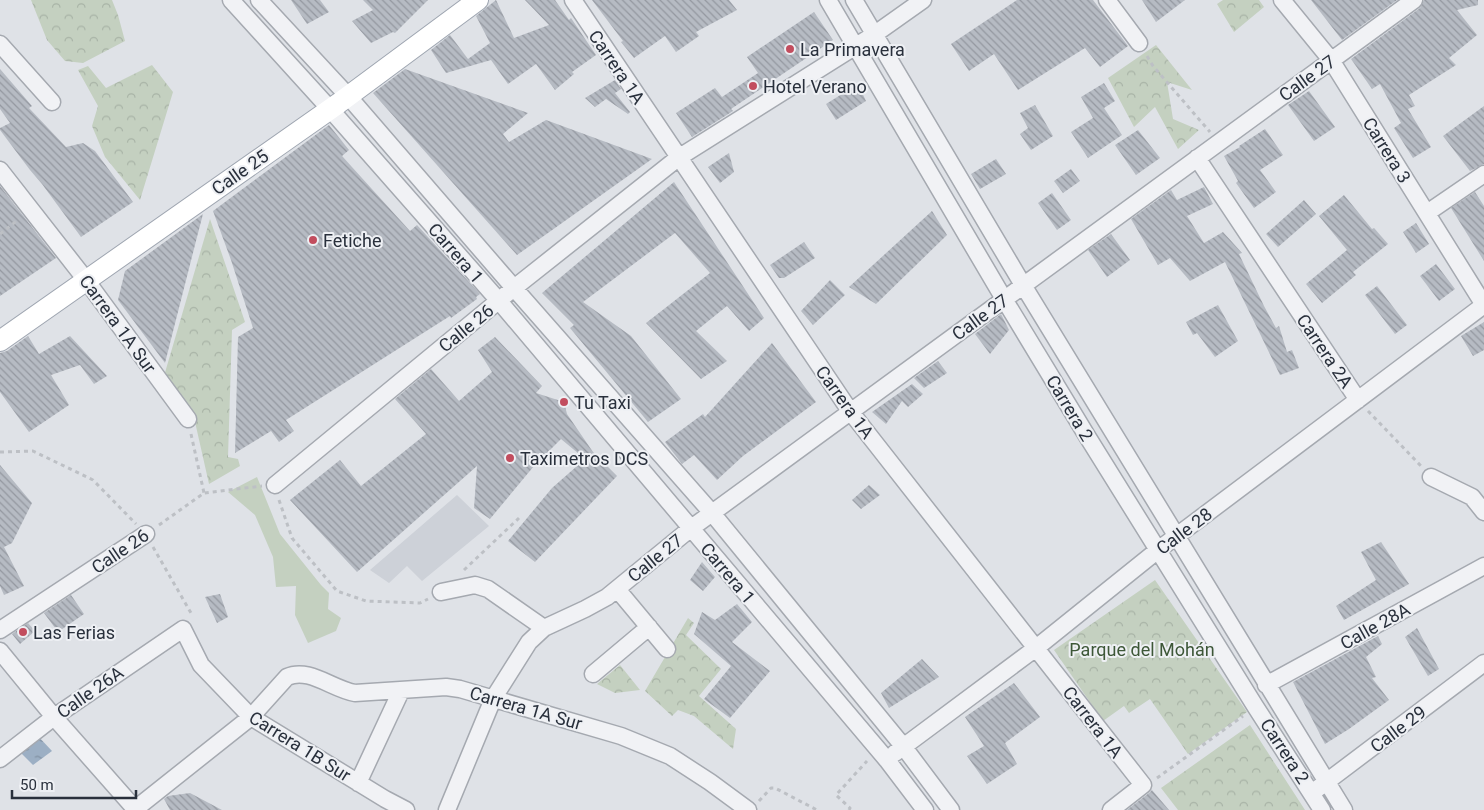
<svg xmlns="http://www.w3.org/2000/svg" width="1484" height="810" viewBox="0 0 1484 810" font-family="Roboto,sans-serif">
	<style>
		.built { fill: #cdd1d8 }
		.green { fill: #c4d0c0 }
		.forest { fill: url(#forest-crowns) }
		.water { fill: url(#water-ripples) }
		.building { fill: url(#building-back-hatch) }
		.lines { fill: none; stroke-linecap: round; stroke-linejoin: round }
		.minor-casing { stroke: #a5a9b0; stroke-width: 19 }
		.major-casing { stroke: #9fa6b1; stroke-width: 22 }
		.path { stroke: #bdc0c5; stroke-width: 3; stroke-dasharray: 4 4; stroke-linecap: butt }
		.minor { stroke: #f1f2f5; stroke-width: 16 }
		.major { stroke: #fff; stroke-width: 20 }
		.poi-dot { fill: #c24d5e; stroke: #eef0f4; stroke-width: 2 }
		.labels { text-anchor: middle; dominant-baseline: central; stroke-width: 4; stroke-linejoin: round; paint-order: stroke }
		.poi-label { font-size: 18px; fill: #29303c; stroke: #eef0f4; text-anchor: start }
		.street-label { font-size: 18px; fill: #29303c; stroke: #eef0f4 }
		.park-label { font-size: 18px; fill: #3d5737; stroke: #eef0f4 }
	</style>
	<defs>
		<pattern id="forest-crowns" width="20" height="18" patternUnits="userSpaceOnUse" patternTransform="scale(1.25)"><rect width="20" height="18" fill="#c4d0c0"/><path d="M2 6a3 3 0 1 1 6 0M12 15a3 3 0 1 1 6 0" fill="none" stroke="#a8b3a6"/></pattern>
		<pattern id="water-ripples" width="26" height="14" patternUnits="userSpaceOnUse" patternTransform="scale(1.25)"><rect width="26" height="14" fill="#9cafc4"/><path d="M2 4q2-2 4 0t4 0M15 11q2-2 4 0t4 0" fill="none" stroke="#7f8fa0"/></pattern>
		<pattern id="building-back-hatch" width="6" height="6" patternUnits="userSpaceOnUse" patternTransform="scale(1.25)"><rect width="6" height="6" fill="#b6bbc3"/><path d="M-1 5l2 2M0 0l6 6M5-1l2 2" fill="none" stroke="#9498a0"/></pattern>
	</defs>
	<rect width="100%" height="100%" fill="#dfe2e7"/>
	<path class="built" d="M457,495L489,526L422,581L407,566L389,583L370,570Z"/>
	<path class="green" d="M257,477L280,534L321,585L329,593L328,609L341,618L336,631L308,643L295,615L296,586L276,587L273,557L255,515L228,492Z"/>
	<path class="forest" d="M31,0H112L118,15L125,41L83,63L65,61L47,40Z
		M1223,0H1259L1264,7L1234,32L1217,4Z
		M1156,45L1192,90L1167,82L1173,119L1199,130L1178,149L1155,107L1134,127L1108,78Z
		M152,65L173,92L140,200L105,157L92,126L98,106L78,70L88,66L106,88Z
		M210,219L245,322L232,330L228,457L238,459L240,466L209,484L193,413L164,376Z
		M1155,580L1247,712L1188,754L1150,699L1129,713L1124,706L1103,721L1054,650Z
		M688,618L694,623L686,635L721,669L699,696L736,729L733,749L694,716L678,710L672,716L645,691Z
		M620,665L640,690L615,693L597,684Z
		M1250,725L1305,810H1178L1161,788Z"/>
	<path class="water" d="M36,734L52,751L33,765L19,751Z"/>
	<path class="building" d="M291,0H320L329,12L307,24Z
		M363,0H428L395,33L393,32L371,43L352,21L373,10Z
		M496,0L514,38L549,25L525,0H555L569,20L571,18L596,55L572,72L574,74L555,90L536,64L508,84L491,60L446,73L431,50L450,35L468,59L490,43L476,16Z
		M592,0H729L737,10L696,32L699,36L676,52L665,36L634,58L621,42L623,41Z
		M1017,0H1093L1128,46L1100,67L1085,48L1018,90L994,54L969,71L951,44Z
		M1142,0H1185L1156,22Z
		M1311,0H1397L1342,40Z
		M1424,0H1478V5L1457,10L1477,35L1449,58L1456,65L1409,95L1415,106L1408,109L1431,147L1413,158L1394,128L1401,123L1380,84L1372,89L1351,59L1420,8Z
		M814,12L833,40L731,109L733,111L692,137L676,113L715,88L722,97L758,73L747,57Z
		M0,69L32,106L29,108L66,147L83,143L95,151L133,202L81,237L42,184L30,170L0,130V128L10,123L0,109Z
		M405,69L528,113L503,134L509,142L546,120L652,159L517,255L373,93Z
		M615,80L621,89L615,93L630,112L628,114L606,99L595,107L585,98Z
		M1104,83L1115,101L1104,108L1122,135L1088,158L1071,132L1093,118L1081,97Z
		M858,84L866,101L836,120L826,104Z
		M1309,91L1335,127L1314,141L1288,105Z
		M1035,105L1053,136L1031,150L1020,134L1028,128L1020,113Z
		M1484,106V164L1470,171L1443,136Z
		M329,125L349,150L342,156L410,231L417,225L480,294L476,297L477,299L451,318L450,316L286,420L294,431L279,442L271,431L235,453L238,337L253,328L231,260L213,211Z
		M1265,129L1283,155L1260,170L1276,192L1254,208L1236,183L1238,181L1224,156L1240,147L1239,146Z
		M1138,130L1160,158L1136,175L1115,145Z
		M729,153L734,172L720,183L708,167Z
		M996,159L1006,174L980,189L971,174Z
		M1071,169L1080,181L1063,193L1054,181Z
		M674,182L764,318L749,331L727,306L696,331L727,361L701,379L646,323L710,273L675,233L583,302L631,336L681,399L648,422L570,328L574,325L542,293Z
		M0,186L56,258L0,296Z
		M1204,187L1213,204L1187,216L1204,243L1223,232L1242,253L1239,254L1264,306L1276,328L1279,326L1287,352L1292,350L1299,368L1280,375L1225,262L1190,281L1170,258L1158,265L1131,219L1171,190L1177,200Z
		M1475,192L1484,206V261L1451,208Z
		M1052,193L1071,220L1057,230L1038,203Z
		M1344,195L1372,229L1374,228L1388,244L1353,272L1356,275L1322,303L1306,284L1347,250L1319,216Z
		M1304,200L1316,214L1278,247L1266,234Z
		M932,211L947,235L876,304L849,287Z
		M203,214L197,237L165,363L118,300L125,271Z
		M1416,223L1429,244L1416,253L1403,232Z
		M1111,234L1130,260L1107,277L1088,250Z
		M804,242L815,258L784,278H779L770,265Z
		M1436,264L1455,289L1439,301L1420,276Z
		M830,280L845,295L813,325L801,311Z
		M1377,286L1407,325L1395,334L1365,295Z
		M1218,305L1238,341L1215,357L1197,333L1193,335L1186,322Z
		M1001,314L1009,330L990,354L975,334Z
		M1484,322V350L1473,356L1461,336Z
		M28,336L39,354L70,336L107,376L94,384L80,365L51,375L69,405L29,432L0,392V353L7,351Z
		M495,337L542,386L536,393L564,402L567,414L593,452L617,476L535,562L508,541L552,488L585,459L561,439L534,466L490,519L474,508L477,466L357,572L290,500L340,460L361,486L426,434L395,399L431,369L459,401L492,372L478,350Z
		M772,343L816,402L743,456L717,480L694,455L682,464L665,442L703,414L705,417Z
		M938,361L947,373L924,388L914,378Z
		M912,384L923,394L908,407L902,401L886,424L872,412Z
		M0,465L32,503L12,543L4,547L24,586L4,595L0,586Z
		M869,485L880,495L861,509L852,500Z
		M1381,542L1409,584L1344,620L1336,606L1376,580L1361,552Z
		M702,562L715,577L703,591L690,580Z
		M220,594L228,617L217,623L205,597Z
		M71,595L84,614L58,632L44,613Z
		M737,604L752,622L732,642L770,671L730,718L704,699L731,666L694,634L702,612L715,620Z
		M28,623L35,631L20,644L12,634Z
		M1417,628L1439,669L1428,676L1405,637Z
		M1378,636L1382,644L1366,657L1376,677L1372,678L1389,700L1349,729L1325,744L1293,682Z
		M922,659L939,677L889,708L881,693Z
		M1014,683L1040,717L1005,743L1017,764L987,784L967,756L984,746L965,717Z
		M1152,790L1169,810H1127L1149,793Z
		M190,793L222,810H170L164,799L168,796Z"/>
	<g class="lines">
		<defs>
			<path id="minor" d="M231,0L330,109L499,301L887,760L925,810
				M259,0L348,96L514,288L712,513L903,746L951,810
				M573,0L850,411L1143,785L1111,810
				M828,0L1004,299L1087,436L1255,706L1322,810
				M854,0L1023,285L1344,810
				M1107,0L1139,43
				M1282,0L1331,60L1484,305
				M0,44L52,102
				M1197,158L1358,400
				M0,170L86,280L188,419
				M1427,213L1484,174
				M1431,477L1472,497L1484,512
				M275,485L514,288L678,158L875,34L923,0
				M617,589L667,649
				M441,592L475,585L488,589L544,628
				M0,630L146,534
				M0,651L54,717L136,810
				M593,674L649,627
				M1266,685L1484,566
				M895,753L1036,648L1158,550L1484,305
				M0,759L54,717L183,629L201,665L251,717L385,799L406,810
				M358,783L401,691
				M1317,789L1484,663
				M134,810L251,717L287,677C309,667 332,689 355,693L446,687L460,689L621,736L670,756L710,782L748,810
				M447,810L493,699L529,642L544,628L585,609L607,597L690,529L1414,0"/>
			<path id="major" d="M0,341L339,103L478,0"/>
		</defs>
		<use href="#minor" class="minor-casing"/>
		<use href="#major" class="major-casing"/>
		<path class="path" d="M1147,56L1153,66L1210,132
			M0,234L19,219
			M1368,411L1421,466
			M191,434L204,493
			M0,452L33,451L93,480L136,524
			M279,500L292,538L337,591L366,601L420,603L428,599
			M159,525L204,493L262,486
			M153,547L191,613L190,615
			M464,570L519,518
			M1157,778L1243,716
			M759,801L771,788H775L817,810
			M849,810L850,808L836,795L867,761"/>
		<use href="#minor" class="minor"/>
		<use href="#major" class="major"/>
	</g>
	<g class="poi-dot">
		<circle cx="790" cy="49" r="5"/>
		<circle cx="753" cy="86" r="5"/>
		<circle cx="313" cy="240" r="5"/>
		<circle cx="564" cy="402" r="5"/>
		<circle cx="510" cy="458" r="5"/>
		<circle cx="23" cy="632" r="5"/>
	</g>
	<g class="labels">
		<g class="poi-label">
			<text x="800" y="49">La Primavera</text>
			<text x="763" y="86">Hotel Verano</text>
			<text x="323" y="240">Fetiche</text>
			<text x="574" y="402">Tu Taxi</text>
			<text x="520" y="458">Taximetros DCS</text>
			<text x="33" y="632">Las Ferias</text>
		</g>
		<g class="street-label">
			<text transform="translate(617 67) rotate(56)">Carrera 1A</text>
			<text transform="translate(1307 78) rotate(-36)">Calle 27</text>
			<text transform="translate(1387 150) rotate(58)">Carrera 3</text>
			<text transform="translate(240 172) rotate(-35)">Calle 25</text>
			<text transform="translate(456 253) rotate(49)">Carrera 1</text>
			<text transform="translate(980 317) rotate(-36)">Calle 27</text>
			<text transform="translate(118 324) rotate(54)">Carrera 1A Sur</text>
			<text transform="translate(466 328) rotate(-39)">Calle 26</text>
			<text transform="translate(1325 351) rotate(56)">Carrera 2A</text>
			<text transform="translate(845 402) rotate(54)">Carrera 1A</text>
			<text transform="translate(1070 408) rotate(59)">Carrera 2</text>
			<text transform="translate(1184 531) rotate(-37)">Calle 28</text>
			<text transform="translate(120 551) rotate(-34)">Calle 26</text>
			<text transform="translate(655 558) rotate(-39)">Calle 27</text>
			<text transform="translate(728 573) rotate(50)">Carrera 1</text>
			<text transform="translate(1375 626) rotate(-29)">Calle 28A</text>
			<text transform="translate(90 692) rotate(-35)">Calle 26A</text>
			<text transform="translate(526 708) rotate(16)">Carrera 1A Sur</text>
			<text transform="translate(1093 722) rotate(52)">Carrera 1A</text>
			<text transform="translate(1398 729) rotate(-37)">Calle 29</text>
			<text transform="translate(300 746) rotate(32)">Carrera 1B Sur</text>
			<text transform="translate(1285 751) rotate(57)">Carrera 2</text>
		</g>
		<g class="park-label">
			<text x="1142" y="649">Parque del Mohán</text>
		</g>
	</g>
	<path d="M12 790v8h124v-8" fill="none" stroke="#29303c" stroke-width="2.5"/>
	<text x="20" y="790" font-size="15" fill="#29303c" stroke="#eef0f4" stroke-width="4" paint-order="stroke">50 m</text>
</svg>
